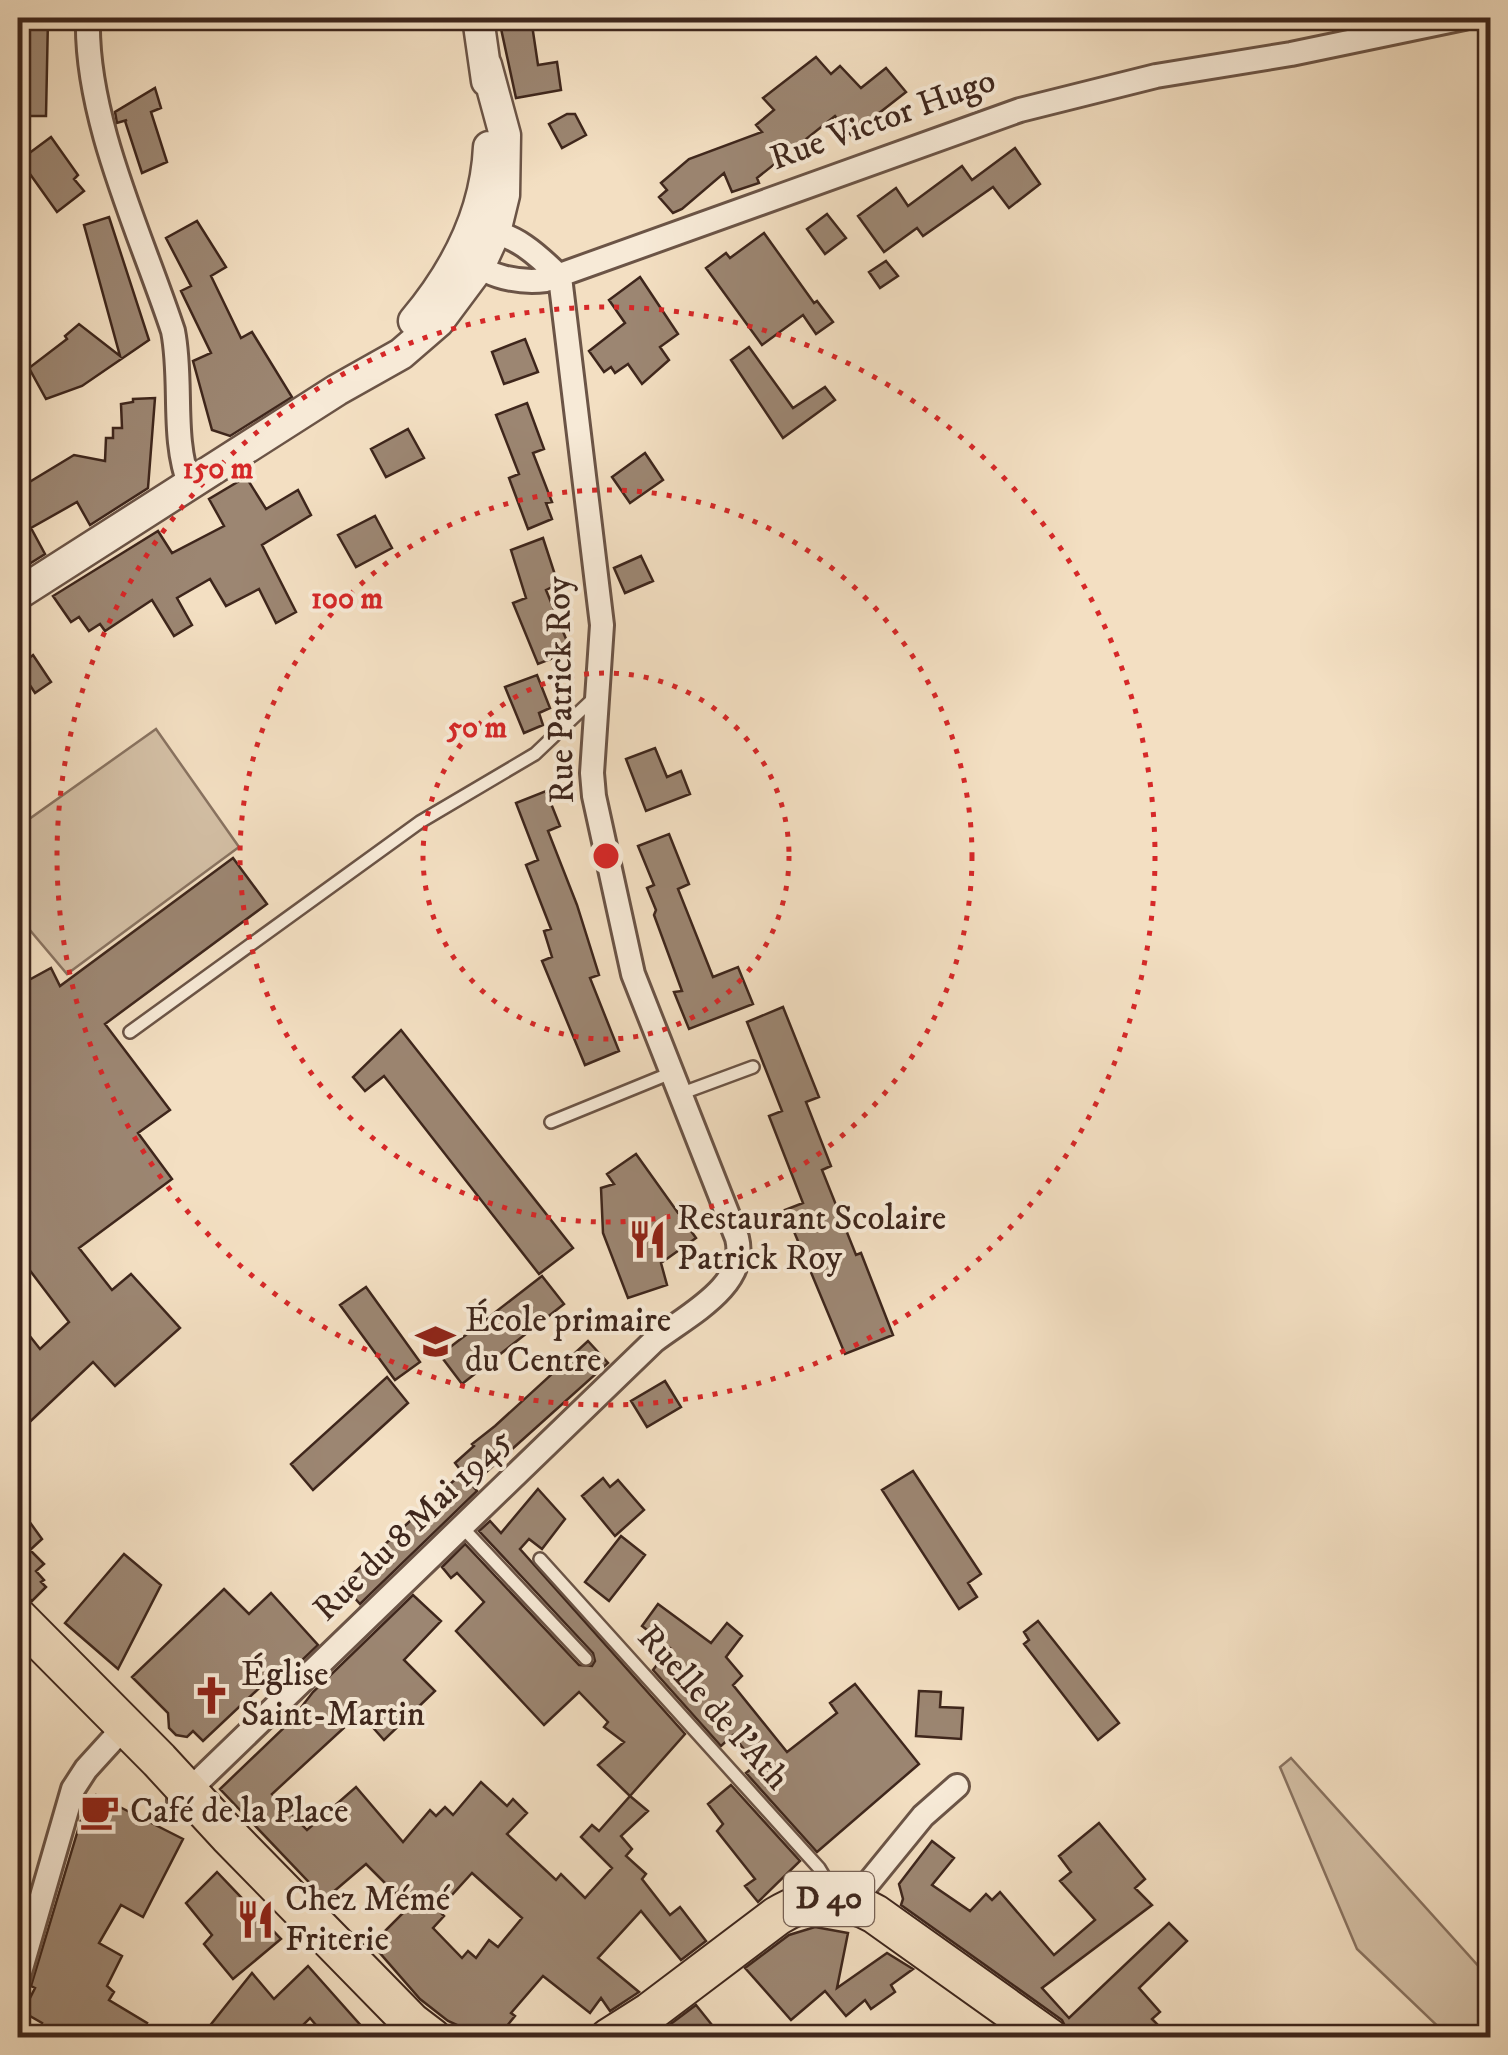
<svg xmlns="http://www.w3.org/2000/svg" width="1508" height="2055" viewBox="0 0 1508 2055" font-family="'IM FELL DW Pica',serif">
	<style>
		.green { fill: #d4c0a6; stroke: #897361; stroke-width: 2.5 }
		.building { fill: #9c8672; stroke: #3e261c; stroke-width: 2.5; fill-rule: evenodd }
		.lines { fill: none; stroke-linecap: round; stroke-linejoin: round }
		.service-casing { stroke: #6b5446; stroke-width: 16 }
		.minor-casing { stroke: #6b5446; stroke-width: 28 }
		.tertiary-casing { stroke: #6b5446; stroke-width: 35 }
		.primary-casing { stroke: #3e261c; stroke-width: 42 }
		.service { stroke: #f7ead7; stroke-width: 11 }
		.minor { stroke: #f7ead7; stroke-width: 22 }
		.tertiary { stroke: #f7ead7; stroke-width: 30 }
		.primary { stroke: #f3dfc2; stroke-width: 38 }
		.ring { fill: none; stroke: #d62828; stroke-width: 5; stroke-dasharray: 5 10 }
		.labels { text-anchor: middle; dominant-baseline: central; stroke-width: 8; stroke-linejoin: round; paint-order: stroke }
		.shield { fill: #f7ead7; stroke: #766154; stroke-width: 2.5 }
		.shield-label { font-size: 32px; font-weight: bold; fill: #3e261c }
		.street-label { font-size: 35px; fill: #3e261c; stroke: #f7ead7 }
		.poi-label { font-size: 35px; fill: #3e261c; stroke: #f7ead7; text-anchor: start }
		.centre { fill: #d62828; stroke: #f7ead7; stroke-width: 5 }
		.ring-label { font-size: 30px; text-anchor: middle; font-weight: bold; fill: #d62828; stroke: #f7ead7; stroke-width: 8; stroke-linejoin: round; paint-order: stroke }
	</style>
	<rect width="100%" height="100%" fill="#f3dfc2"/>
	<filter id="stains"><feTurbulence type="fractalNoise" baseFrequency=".002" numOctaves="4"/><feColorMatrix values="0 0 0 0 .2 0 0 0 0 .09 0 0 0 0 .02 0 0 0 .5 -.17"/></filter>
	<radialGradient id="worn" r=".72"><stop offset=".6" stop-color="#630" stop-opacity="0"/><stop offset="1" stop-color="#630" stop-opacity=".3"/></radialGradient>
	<path class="green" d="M156,729L239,847L67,974L18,916V827Z
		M1291,1758L1490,1979V2037H1449L1357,1949L1280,1767Z"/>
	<path class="building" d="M19,18H48L46,116H18Z
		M514,18H531L538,65L557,62L561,90L516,98L500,24Z
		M816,57L831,74L840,66L861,88L886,68L906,92L851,135L835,116L757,178L759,183L732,192L724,173L682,209L673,213L659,197L667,190L661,183L689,159L762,132L756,125L774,110L763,98Z
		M155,88L161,108L151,112L167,162L142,173L125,121L127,120L117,123L115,112Z
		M567,114H575L586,135L562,148L549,124Z
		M51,137L78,175L74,179L84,191L57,212L20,160Z
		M1015,148L1040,184L1009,208L993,187L923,236L917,228L884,252L858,216L896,188L908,206L962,166L972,180Z
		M827,214L846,238L825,254L807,229Z
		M109,217L149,340L82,386L46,399L29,368L67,339L65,336L79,324L120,356L84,225Z
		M197,221L226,267L211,276L241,338L252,332L292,397L230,436L212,430L193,361L211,353L181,291L191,286L166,238Z
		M764,233L814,303L817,301L833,322L816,334L803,315L762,345L706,268L726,253L730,258Z
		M886,261L898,276L880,288L869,272Z
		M640,277L678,334L660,347L669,360L642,384L628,364L615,373L611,367L604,372L589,351L625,323L609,300Z
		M525,339L538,372L504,384L492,352Z
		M749,347L793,408L825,387L835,400L783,438L731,360Z
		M155,398L148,488L90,525L77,502L31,528L45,554L26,566L18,550V489L74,455L105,461L106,438H113V428H122L121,404L133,402V399Z
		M527,403L544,449L533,453L552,502L546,503L552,519L528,529L509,478L519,474L496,415Z
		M408,429L424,458L386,477L371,449Z
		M645,453L663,480L630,503L612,477Z
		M246,477L266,509L298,490L311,515L262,545L296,612L276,623L259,589L226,606L210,579L177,598L192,625L174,636L152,600L105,631L100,624L89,631L79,617L71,622L53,596L158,531L172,553L224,526L209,499Z
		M375,516L392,548L356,567L338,535Z
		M543,538L558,584L546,590L571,651L538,664L513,603L526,598L511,550Z
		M641,556L653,581L625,593L614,568Z
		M33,655L51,682L35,693L18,667Z
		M537,675L550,708L539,713L543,725L524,733L505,687Z
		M655,748L667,777L681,771L690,794L646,811L626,759Z
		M546,791L560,826L548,831L577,905L599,975L590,978L619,1051L585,1065L542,961L552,957L544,931L551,929L526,865L538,860L516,803Z
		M669,834L689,884L678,889L713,977L738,967L753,1004L689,1029L674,992L682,991L654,915L656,910L647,888L654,885L638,846Z
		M233,858L267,904L105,1024L170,1110L138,1133L172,1179L79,1248L112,1290L131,1274L180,1328L115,1386L93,1362L18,1433V1321L40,1349L69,1322L25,1264L18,1270V986L51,968L60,986Z
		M783,1007L819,1097L806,1102L831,1166L822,1170L856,1255L861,1253L893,1335L845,1354L785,1210L803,1203L769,1116L782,1111L747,1022Z
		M401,1030L573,1248L539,1274L384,1076L365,1091L353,1077Z
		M636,1154L696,1238L661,1263L667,1285L628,1298L603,1233L601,1188L614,1184L607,1174Z
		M542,1276L564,1304L462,1384L440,1355Z
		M366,1287L420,1362L395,1380L340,1305Z
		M588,1341L608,1363L472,1485L455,1463L474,1446L472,1444L495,1426Z
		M387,1377L408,1403L313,1490L291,1464Z
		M665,1381L681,1407L647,1427L631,1401Z
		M913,1471L981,1574L968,1583L977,1597L959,1609L882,1490Z
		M462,1473L477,1491L360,1604L342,1584Z
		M603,1478L610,1487L618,1480L644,1510L615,1536L582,1496Z
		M538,1489L565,1519L542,1549L529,1539L520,1549L685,1734L630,1796L648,1811L621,1836L632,1849L626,1856L646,1874L642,1879L670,1915L680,1907L706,1941L681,1960L641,1911L598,1958L639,1992L610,2011L601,1998L590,2013L543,1976L511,2013L515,2016L497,2038H486L448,2021L420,1999L372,1944L409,1907L366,1864L325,1899L220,1789L289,1723L313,1692L413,1595L441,1621L404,1660L435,1691L384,1740L360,1713L272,1794L307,1830L356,1787L403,1842L430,1810L436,1816L445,1807L453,1815L481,1782L507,1806L513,1799L527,1813L507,1834L556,1880L561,1874L585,1898L612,1868L581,1837L592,1825L599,1831L630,1796L598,1765L624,1742L604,1727L608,1722L579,1692L544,1725L456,1631L484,1602L457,1573L451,1578L442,1567L465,1544L579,1665L592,1666L595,1661L593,1653L479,1531L490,1521L501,1533ZM472,1873L522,1918L498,1947L489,1940L476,1958L468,1951L462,1958L433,1928L444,1916L441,1913L444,1910L441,1907Z
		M18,1506L42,1539L30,1550L44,1564L36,1571L44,1580L41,1582L46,1587L32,1601L18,1589Z
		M621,1536L645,1555L609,1601L585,1582Z
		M124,1554L161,1585L118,1669L65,1623Z
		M224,1589L249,1614L271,1593L318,1645L295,1667L289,1660L203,1741L193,1731L187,1737L176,1735L169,1728L168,1713L132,1677Z
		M658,1604L711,1643L727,1623L742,1636L726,1657L742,1676L733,1685L787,1752L837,1713L830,1703L855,1684L919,1764L817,1852L746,1773L756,1765L733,1735L721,1746L653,1670L670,1648L642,1626Z
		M1038,1621L1119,1723L1098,1740L1024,1644L1029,1640L1024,1632Z
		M919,1691L941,1692L940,1707L963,1708L961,1739L916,1736Z
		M731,1785L800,1861L758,1902L745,1886L755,1879L717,1831L723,1824L708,1804Z
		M96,1795L183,1839L143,1917L121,1905L99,1943L122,1956L107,1986L114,1992L109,2000L147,2023L137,2038H34L42,2023L23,2012L35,1988L31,1986L87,1800Z
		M1099,1823L1145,1879L1135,1888L1152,1905L1042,1988L1069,2018L1169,1923L1187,1941L1139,1988L1160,2012L1152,2019L1158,2025L1154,2028L1163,2038H1071L1062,2020L901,1905L903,1899L899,1884L932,1841L954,1858L932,1885L970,1911L986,1894L992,1900L1000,1892L1054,1955L1095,1920L1060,1881L1071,1872L1059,1856Z
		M217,1872L281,1939L233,1979L204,1944L212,1935L186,1903Z
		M815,1927L848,1933L837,1988L887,1953L913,1969L891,1985L895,1992L871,2009L865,2000L846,2016L825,1991L791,2020L745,1968L789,1935Z
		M308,1966L372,2038H327L310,2018L290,2038H200L252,1973L274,1999Z
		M696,2005L716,2030L706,2038H652Z"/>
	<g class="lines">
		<defs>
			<path id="service" d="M130,1032L420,822L535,754L595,697
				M680,1094L753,1067
				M551,1122L671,1073
				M462,1527L586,1659
				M540,1559L819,1868L836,1896"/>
			<path id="minor" d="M88,18C85,119 141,234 173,331C183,381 171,438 190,486
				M482,233C510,228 541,258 560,277
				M470,256C483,278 522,283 546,280L1020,110L1156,76L1291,54L1464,18
				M179,1800L654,1341C686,1316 749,1286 737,1238L633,974L594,796L592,773L602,625L560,277
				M852,1903L923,1816L957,1786
				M18,1979L73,1789L86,1769L126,1725"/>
			<path id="tertiary" d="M478,18L487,81
				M414,321C456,271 486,213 489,147
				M18,594L337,390L401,354L438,322L479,267L495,232L504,195L505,135L486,65"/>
			<path id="primary" d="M18,1618L159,1760L229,1836L411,2022L432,2038
				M609,2038L650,2012L777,1916C811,1895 841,1896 875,1914L1049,2038"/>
		</defs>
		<use href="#service" class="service-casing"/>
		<use href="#minor" class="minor-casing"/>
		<use href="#tertiary" class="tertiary-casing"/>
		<use href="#primary" class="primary-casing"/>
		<use href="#service" class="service"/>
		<use href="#minor" class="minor"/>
		<use href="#tertiary" class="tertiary"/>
		<use href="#primary" class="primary"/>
	</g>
	<g class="ring">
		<circle cx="606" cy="856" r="183"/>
		<circle cx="606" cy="856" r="366"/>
		<circle cx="606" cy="856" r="549"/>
	</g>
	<defs>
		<symbol id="restaurant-bare" viewBox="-9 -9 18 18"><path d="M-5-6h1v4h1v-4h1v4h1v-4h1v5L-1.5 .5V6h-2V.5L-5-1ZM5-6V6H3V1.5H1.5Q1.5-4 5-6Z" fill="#8f2418" stroke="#f7ead7" stroke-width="2.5" paint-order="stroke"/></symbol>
		<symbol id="school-bare" viewBox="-9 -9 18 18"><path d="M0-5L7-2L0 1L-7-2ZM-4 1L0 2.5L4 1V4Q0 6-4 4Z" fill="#8f2418" stroke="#f7ead7" stroke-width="2.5" paint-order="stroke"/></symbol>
		<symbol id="church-bare" viewBox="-9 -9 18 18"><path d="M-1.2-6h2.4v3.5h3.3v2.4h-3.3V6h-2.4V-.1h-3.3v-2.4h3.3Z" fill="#8f2418" stroke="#f7ead7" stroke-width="2.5" paint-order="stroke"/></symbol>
		<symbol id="cafe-bare" viewBox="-9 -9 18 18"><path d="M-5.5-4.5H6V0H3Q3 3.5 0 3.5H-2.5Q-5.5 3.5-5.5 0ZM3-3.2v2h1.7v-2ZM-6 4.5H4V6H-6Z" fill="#8f2418" stroke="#f7ead7" stroke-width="2.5" paint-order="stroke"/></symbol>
	</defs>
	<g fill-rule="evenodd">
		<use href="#restaurant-bare" x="620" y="1212" width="55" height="55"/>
		<use href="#school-bare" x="408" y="1314" width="55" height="55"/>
		<use href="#church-bare" x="184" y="1668" width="55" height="55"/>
		<use href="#cafe-bare" x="72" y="1784" width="55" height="55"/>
		<use href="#restaurant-bare" x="228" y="1892" width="55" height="55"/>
	</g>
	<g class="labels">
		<rect class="shield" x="784" y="1872" width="90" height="54" rx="8"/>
		<g class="shield-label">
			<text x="829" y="1899">D 40</text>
		</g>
		<g class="street-label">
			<text transform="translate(883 120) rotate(-20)">Rue Victor Hugo</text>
			<text transform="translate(561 690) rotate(-91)">Rue Patrick Roy</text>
			<text transform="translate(413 1525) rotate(-44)">Rue du 8 Mai 1945</text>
			<text transform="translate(713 1708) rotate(48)">Ruelle de l'Ath</text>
		</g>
		<g class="poi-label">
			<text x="677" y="1219">Restaurant Scolaire<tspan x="677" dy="40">Patrick Roy</tspan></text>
			<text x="465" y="1321">École primaire<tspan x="465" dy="40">du Centre</tspan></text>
			<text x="241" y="1675">Église<tspan x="241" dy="40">Saint-Martin</tspan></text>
			<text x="130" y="1812">Café de la Place</text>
			<text x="285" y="1900">Chez Mémé<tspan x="285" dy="40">Friterie</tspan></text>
		</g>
	</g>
	<circle cx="606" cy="856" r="15" class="centre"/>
	<g class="ring-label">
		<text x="218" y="478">150 m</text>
		<text x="347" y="608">100 m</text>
		<text x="477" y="737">50 m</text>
	</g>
	<rect width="1508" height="2055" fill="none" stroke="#f3dfc2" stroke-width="60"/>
	<rect x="20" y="20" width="1468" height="2015" fill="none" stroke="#3e261c" stroke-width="5"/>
	<rect x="30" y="30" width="1448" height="1995" fill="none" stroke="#3e261c" stroke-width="2.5"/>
	<rect width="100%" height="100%" filter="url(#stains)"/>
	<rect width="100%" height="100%" fill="url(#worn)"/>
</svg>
